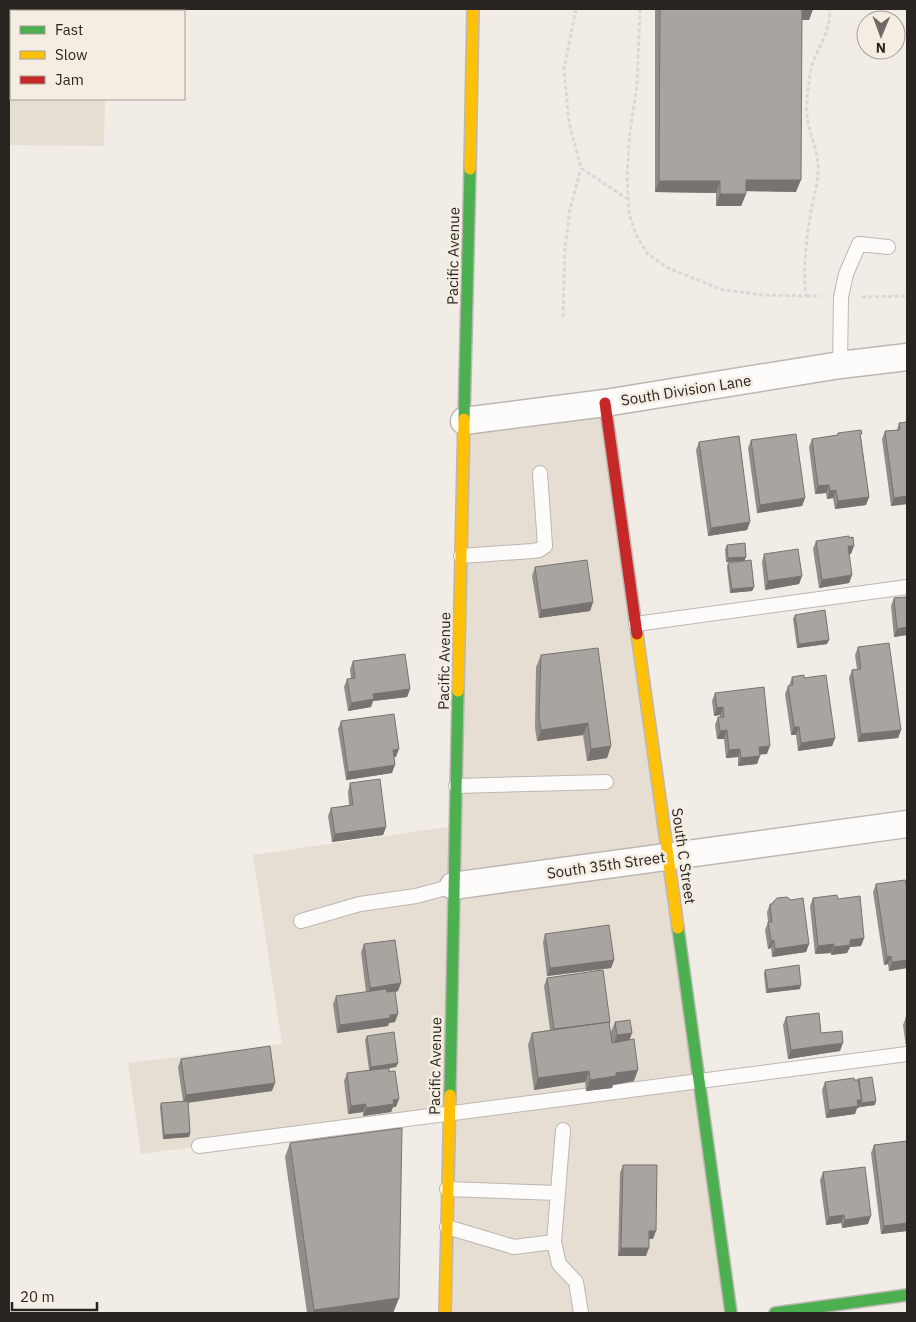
<svg xmlns="http://www.w3.org/2000/svg" width="916" height="1322" viewBox="0 0 916 1322" font-family="'IBM Plex Sans',sans-serif">
	<style>
		.built { fill: #e7ded3 }
		.lines { fill: none; stroke-linecap: round; stroke-linejoin: round }
		.lane-casing { stroke: #bbb7b3; stroke-width: 16 }
		.street-casing { stroke: #bbb7b3; stroke-width: 29 }
		.fast-casing { stroke: #bbb7b3; stroke-width: 14 }
		.slow-casing { stroke: #bbb7b3; stroke-width: 14 }
		.jam-casing { stroke: #bbb7b3; stroke-width: 14 }
		.path { stroke: #d9d8d6; stroke-width: 3; stroke-dasharray: 4 2.5; stroke-linecap: butt }
		.lane { stroke: #fdfcfb; stroke-width: 14 }
		.street { stroke: #fdfcfb; stroke-width: 26 }
		.fast { stroke: #4caf50; stroke-width: 11 }
		.slow { stroke: #ffc107; stroke-width: 11 }
		.jam { stroke: #c62828; stroke-width: 11 }
		.wall { fill: #908d8a }
		.shaded-wall { fill: #767370 }
		.building { fill: #a8a4a0; stroke: #767370 }
		.labels { text-anchor: middle; dominant-baseline: central; stroke-width: 5; stroke-linejoin: round; paint-order: stroke }
		.street-label { font-size: 15px; fill: #282521; stroke: #f5ede2 }
	</style>
	<rect width="100%" height="100%" fill="#f1ece6"/>
	<path class="built" d="M9,9H79V11H11V99H105L104,146L9,145Z
		M605,403L731,1313H445L449,1114L141,1154L128,1063L282,1044L253,855L455,826L464,421Z"/>
	<g class="lines">
		<defs>
			<path id="lane" d="M840,365L841,297L846,274L859,244L888,247
				M461,556L532,551L539,550L545,546L540,473
				M636,624L907,587
				M456,786L606,782
				M301,921L360,904L416,896L453,886
				M563,1130L554,1242L559,1264L576,1282L581,1313
				M199,1146L907,1054
				M447,1189L557,1193
				M447,1227L514,1247L554,1242"/>
			<path id="street" d="M464,421L605,403L840,365L907,357
				M453,886L907,824"/>
			<path id="fast" d="M464,419L470,169
				M678,928L731,1313
				M450,1095L458,691
				M775,1313L907,1295"/>
			<path id="slow" d="M470,169L473,9
				M637,634L678,928
				M458,691L464,419
				M445,1313L450,1095"/>
			<path id="jam" d="M605,403L637,634"/>
		</defs>
		<use href="#lane" class="lane-casing"/>
		<use href="#street" class="street-casing"/>
		<use href="#fast" class="fast-casing"/>
		<use href="#slow" class="slow-casing"/>
		<use href="#jam" class="jam-casing"/>
		<path class="path" d="M576,9L564,69L569,123L581,168L629,200
			M640,9L637,86L630,132L627,176L629,213L636,235L648,254L668,268L723,290L764,295L806,296C803,270 806,243 810,217C812,201 818,187 818,172C819,155 812,139 808,123C805,110 808,87 810,74C813,52 833,32 829,9
			M806,296H820
			M862,297L907,296
			M563,317L565,247L570,209L581,168"/>
		<use href="#lane" class="lane"/>
		<use href="#street" class="street"/>
		<use href="#fast" class="fast"/>
		<use href="#slow" class="slow"/>
		<use href="#jam" class="jam"/>
	</g>
	<path class="wall" d="M655,9H813L809,20H802L796,192L746,191V194L741,206H716V193L655,192Z
		M907,422V504L891,506L882,439L885,431L897,430L899,423Z
		M838,433L861,437L869,497L866,505L835,509L833,498L827,499L826,493L815,494L809,447L812,439L837,435Z
		M751,440L805,498L802,506L757,513L748,448Z
		M699,442L750,522L747,530L708,536L696,450Z
		M816,541L851,554H849L852,575L849,583L819,588L813,549Z
		M727,545L746,557L744,561L726,562L725,549Z
		M764,554L802,576L799,584L765,590L762,562Z
		M728,563L754,587L752,591L730,593L727,567Z
		M535,567L593,602L590,611L539,618L532,576Z
		M907,597V635L894,637L891,606L894,598Z
		M795,615L827,644L797,648L793,619Z
		M858,647L901,730L898,738L858,742L849,678L852,670L857,669L855,655Z
		M541,655L611,746L607,758L587,761L583,735L537,741L535,728L536,667Z
		M353,661L410,689L407,697L373,701L371,707L348,711L344,687L347,679L351,678L350,669Z
		M792,677L804,678L835,738L832,746L798,751L796,735H791L785,694L788,686H789Z
		M715,693L767,754H760L757,764L738,766V757L726,758L724,739H717L715,725L718,717H720V715L714,716L712,701Z
		M341,721L396,757H394L392,773L346,780L338,729Z
		M350,783L386,827L383,835L332,842L328,816L331,808L349,805L348,792Z
		M876,884L907,890V968L889,971L888,964L884,965L873,892Z
		M813,898L838,899L864,938L861,946L850,947L847,953L831,955V953L815,954L810,906Z
		M773,902L809,944L806,952L772,957L771,948L768,949L765,930L768,922L767,912L770,904H772Z
		M545,934L614,960L611,968L547,976L543,942Z
		M364,944L398,991L395,992V1022L389,1023L388,1026L337,1033L333,1004L336,996L366,992L361,952Z
		M765,970L800,989L766,993L764,974Z
		M547,978L610,1022L609,1025L610,1034L615,1022L630,1040L634,1081L613,1085L612,1088L586,1091L585,1082L534,1090L528,1045L532,1033L550,1030L544,986Z
		M907,1016V1047H906L903,1025L906,1017Z
		M786,1017L821,1033L840,1051L788,1059L783,1025Z
		M367,1036L398,1063L396,1067L389,1068L396,1107H393L391,1112L363,1116V1112L348,1114L344,1081L347,1073L369,1070L365,1040Z
		M181,1059L272,1091L188,1103L190,1133L189,1137L163,1139L160,1107L161,1103L183,1101L178,1067Z
		M854,1080L875,1105L860,1107V1105L859,1108H857L855,1114L826,1118L822,1090L825,1082Z
		M907,1141V1231L881,1234L871,1153L874,1145Z
		M290,1143L399,1298L393,1313H307L285,1157Z
		M623,1165L653,1239H649L646,1256H618L620,1173Z
		M823,1172L868,1224L842,1228L841,1223L826,1225L820,1180Z"/>
	<path class="shaded-wall" d="M802,9H813L809,20H798Z
		M746,180H801L796,192L742,191Z
		M659,181H720L716,193L655,192Z
		M720,194H746L741,206H716Z
		M829,485L826,493L815,494L818,486Z
		M836,490L833,498L827,499L830,491Z
		M907,496V504L891,506L894,498Z
		M869,497L866,505L835,509L838,501Z
		M805,498L802,506L757,513L760,505Z
		M750,522L747,530L708,536L711,528Z
		M848,546H854L851,554L845,555Z
		M746,557L744,561L726,562L728,558Z
		M852,575L849,583L819,588L822,580Z
		M802,576L799,584L765,590L768,581Z
		M754,587L752,591L730,593L732,589Z
		M593,602L590,611L539,618L541,610Z
		M907,627V635L894,637L897,629Z
		M829,640L827,644L797,648L799,644Z
		M410,689L407,697L373,701L371,707L348,711L351,703L373,694Z
		M723,707L720,715L714,716L717,708Z
		M588,723L583,735L537,741L541,730Z
		M794,727H799L796,735H791Z
		M727,730L724,739H717L720,731Z
		M901,730L898,738L858,742L861,734Z
		M835,738L832,746L798,751L801,743Z
		M611,746L607,758L587,761L591,749Z
		M770,746L767,754L757,755L759,747Z
		M399,749L396,757L390,758L393,750Z
		M740,749L738,757L726,758L729,750Z
		M760,756L757,764L738,766L741,758Z
		M395,765L392,773L346,780L348,772Z
		M386,827L383,835L332,842L335,834Z
		M864,938L861,946L850,947L847,953L831,955L834,947L850,940Z
		M774,940L771,948L768,949L771,941Z
		M809,944L806,952L772,957L775,949Z
		M834,944L831,953L815,954L818,946Z
		M891,956L888,964L884,965L887,957Z
		M614,960L611,968L547,976L550,968Z
		M907,960V968L889,971L892,962Z
		M401,983L398,991L367,996L370,988Z
		M801,985L800,989L766,993L768,989Z
		M398,1014L395,1022L389,1023L388,1026L337,1033L340,1025Z
		M632,1033L627,1048L611,1050L617,1035Z
		M843,1043L840,1051L788,1059L791,1050Z
		M398,1063L396,1067L369,1071L371,1067Z
		M638,1070L634,1081L613,1085L612,1088L586,1091L590,1080L616,1073Z
		M589,1071L585,1082L534,1090L538,1078Z
		M275,1083L272,1091L183,1103L186,1095Z
		M399,1099L396,1107H393L391,1112L363,1116L366,1108L393,1100Z
		M857,1100H862L859,1108H857L855,1114L826,1118L829,1110Z
		M876,1101L875,1105L860,1107L862,1103Z
		M366,1104L363,1112L348,1114L351,1106Z
		M190,1133L189,1137L163,1139L164,1135Z
		M844,1215L841,1223L826,1225L829,1217Z
		M871,1216L868,1224L842,1228L845,1220Z
		M907,1223V1231L881,1234L884,1226Z
		M649,1231H656L653,1239H646Z
		M621,1248H649L646,1256H618Z
		M399,1298L393,1313H313L314,1310Z"/>
	<path class="building" d="M660,9H802L801,180H746V194H720V181H659Z
		M907,422V496L894,498L885,431L900,430L899,423Z
		M861,430L862,434H860L869,497L838,501L836,490L830,491L829,485L818,486L812,439L838,435V433Z
		M796,434L805,498L760,505L751,440Z
		M739,436L750,522L711,528L699,442Z
		M849,536V538L853,537L854,546H848L852,575L822,580L816,541Z
		M745,543L746,557L728,558L727,545Z
		M798,549L802,576L768,581L764,554Z
		M587,560L593,602L541,610L535,567Z
		M751,560L754,587L732,589L728,563Z
		M907,597V627L897,629L894,598Z
		M825,610L829,640L799,644L795,615Z
		M889,643L901,730L861,734L852,670L861,669L858,647Z
		M598,648L611,746L591,749L588,723L541,730L539,716L541,655Z
		M405,654L410,689L373,694L374,699L351,703L347,679L355,678L353,661Z
		M804,675V678L826,675L835,738L801,743L799,727H794L788,686L793,685L792,677Z
		M764,687L770,746L759,747L760,756L741,758L740,749L729,750L727,730L720,731L718,717H724L723,707L717,708L715,693Z
		M394,714L399,749L393,750L395,765L348,772L341,721Z
		M380,779L386,827L335,834L331,808L353,805L350,783Z
		M905,880L907,890V960L892,962L891,956L887,957L876,884Z
		M837,895L838,899L860,896L864,938L850,940V945L834,947V944L818,946L813,898Z
		M787,897L791,900L803,898L809,944L775,949L774,940L771,941L768,922H772L770,904H773V902L777,898Z
		M609,925L614,960L550,968L545,934Z
		M395,940L401,983L370,988L364,944Z
		M799,965L801,985L768,989L765,970Z
		M603,970L610,1022L554,1029L547,978Z
		M386,989L387,992L395,991L398,1014L390,1015V1018L340,1025L336,996Z
		M819,1013L821,1033L842,1031L843,1043L791,1050L786,1017Z
		M907,1016V1029L906,1017Z
		M630,1020L632,1033L617,1035L615,1022Z
		M609,1022L612,1043L634,1039L638,1070L616,1073V1076L590,1080L589,1071L538,1078L532,1033Z
		M394,1032L398,1063L371,1067L367,1036Z
		M270,1046L275,1083L186,1095L181,1059Z
		M389,1068V1072L395,1071L399,1099L393,1100L394,1104L366,1108V1104L351,1106L347,1073Z
		M872,1077L876,1101L862,1103L858,1079Z
		M854,1078V1080H859L862,1100H857L858,1106L829,1110L825,1082Z
		M188,1101L190,1133L164,1135L161,1103Z
		M402,1128L399,1298L314,1310L290,1143Z
		M907,1141V1223L884,1226L874,1145Z
		M623,1165H657L656,1231H649V1248H621Z
		M865,1167L871,1216L845,1220L844,1215L829,1217L823,1172Z"/>
	<g class="labels">
		<g class="street-label">
			<text transform="translate(453 256) rotate(-89)">Pacific Avenue</text>
			<text transform="translate(686 390) rotate(-9)">South Division Lane</text>
			<text transform="translate(444 661) rotate(-89)">Pacific Avenue</text>
			<text transform="translate(684 856) rotate(82)">South C Street</text>
			<text transform="translate(606 865) rotate(-8)">South 35th Street</text>
			<text transform="translate(435 1066) rotate(-89)">Pacific Avenue</text>
		</g>
	</g>
	<rect width="916" height="1322" fill="none" stroke="#282521" stroke-width="20"/>
	<rect x="10" y="10" width="175" height="90" fill="#f5ede2" stroke="#a39d95"/>
	<rect x="20" y="26" width="25" height="8" fill="#4caf50" stroke="#a39d95"/>
	<text x="55" y="35" font-size="15" fill="#282521">Fast</text>
	<rect x="20" y="51" width="25" height="8" fill="#ffc107" stroke="#a39d95"/>
	<text x="55" y="60" font-size="15" fill="#282521">Slow</text>
	<rect x="20" y="76" width="25" height="8" fill="#c62828" stroke="#a39d95"/>
	<text x="55" y="85" font-size="15" fill="#282521">Jam</text>
	<g transform="translate(881 35) rotate(181)"><circle r="24" fill="#f5ede2" stroke="#a39d95"/>
	<path d="M0-4L9 19L0 12L-9 19Z" fill="#6e6b66"/>
	<text y="-8" font-size="14" font-weight="bold" text-anchor="middle" fill="#282521">N</text>
	</g>
	<path d="M12 1302v8h85v-8" fill="none" stroke="#282521" stroke-width="2.5"/>
	<text x="20" y="1302" font-size="15" fill="#282521" stroke="#f5ede2" stroke-width="4" paint-order="stroke">20 m</text>
</svg>
